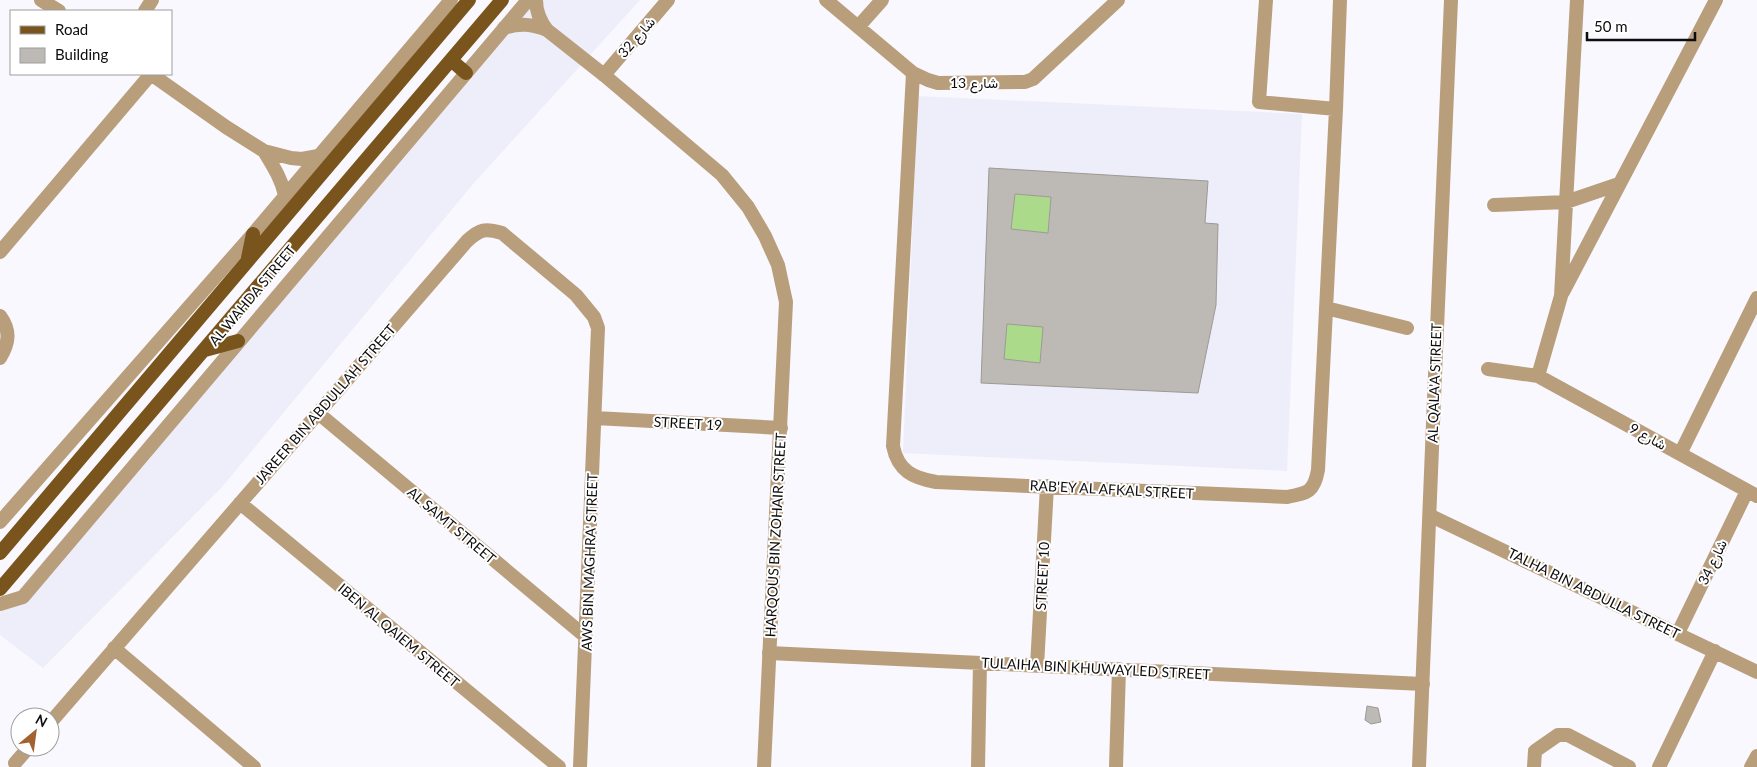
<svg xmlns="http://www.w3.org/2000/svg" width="1757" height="767" viewBox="0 0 1757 767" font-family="Lato,Vazirmatn,sans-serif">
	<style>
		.built { fill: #eeedfa }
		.green { fill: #abda8b }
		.building { fill: #bdb9b5; stroke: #9d9995; fill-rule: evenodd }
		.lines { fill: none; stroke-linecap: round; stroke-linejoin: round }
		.minor { stroke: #b99e7c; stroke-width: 14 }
		.tertiary { stroke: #b99e7c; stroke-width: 14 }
		.primary { stroke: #7a541d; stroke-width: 14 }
		.labels { text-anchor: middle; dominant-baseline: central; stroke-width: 4; stroke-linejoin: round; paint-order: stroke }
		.street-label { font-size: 14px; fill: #0d0d0f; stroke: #fff }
	</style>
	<rect width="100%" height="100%" fill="#f9f8fe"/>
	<path class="built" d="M521,0H640L473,184L222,487L43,668L0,635V612Z
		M918,96L1302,114L1287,471L903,453Z"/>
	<path class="green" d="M1015,194L1051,197L1048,233L1011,229Z
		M1007,324L1043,327L1040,363L1004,359Z"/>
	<path class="building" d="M989,168L1208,181L1205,223L1218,224L1216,305L1198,393L981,383ZM1015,194L1051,197L1048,233L1011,229ZM1007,324L1043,327L1040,363L1004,359Z
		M1367,706L1378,708L1381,722L1371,724L1365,720Z"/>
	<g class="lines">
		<path class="minor" d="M41,0L59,11
			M826,0L913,73L928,80L938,83L1025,82L1033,79L1118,0
			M145,11L152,0
			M858,27L882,0
			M913,73L893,446C898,471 913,478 936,482L1287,497C1308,493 1314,492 1318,470L1336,109L1259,102L1266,0
			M151,74L226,127L264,151L291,158L302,159L318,156
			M604,75L668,0
			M1336,109L1340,0
			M264,151C273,166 281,178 285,195
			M1494,205L1566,202L1619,184
			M0,252L151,74
			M1563,292L1716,0
			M1326,308L1407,328
			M0,316C11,331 9,343 0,358
			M1488,369L1538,376L1757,496
			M1538,376L1561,296L1577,0
			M318,413L586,637
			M595,418L781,428
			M1680,454L1757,298
			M240,503L559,767
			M1431,516L1757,672
			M0,522L253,234L451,0
			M0,604L23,597L528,0
			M1678,633L1747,491
			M114,648L254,767
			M769,653L1423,684
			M1037,666L1047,486
			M50,723L467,241C480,229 485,228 502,233L576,295L594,317L598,328L580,767
			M15,763L29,747
			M978,767L980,663
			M1116,767L1119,669
			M1534,767L1535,751L1558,735H1568L1629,767
			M1659,767L1715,651
			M1751,767L1757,756"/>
		<path class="tertiary" d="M536,0C536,12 540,21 547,30
			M504,28C520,23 532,24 547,30L604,75L722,175L748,207L765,236L778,265L786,302L764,767
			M1419,767C1431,511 1438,256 1451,0"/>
		<path class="primary" d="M451,60L466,73
			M248,258L253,234
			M205,350L238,341
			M0,553L469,0
			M0,589L502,0"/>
	</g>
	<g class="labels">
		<g class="street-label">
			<text transform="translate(636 37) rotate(-49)">شارع 32</text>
			<text x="974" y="82">شارع 13</text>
			<text transform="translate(252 295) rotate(-50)">AL WAHDA STREET</text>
			<text transform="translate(1434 383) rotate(-88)">AL QALA'A STREET</text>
			<text transform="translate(325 404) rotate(-49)">JAREER BIN ABDULLAH STREET</text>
			<text transform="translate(688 423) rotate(3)">STREET 19</text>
			<text transform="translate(1648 436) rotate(29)">شارع 9</text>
			<text transform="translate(1112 489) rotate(3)">RAB'EY AL AFKAL STREET</text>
			<text transform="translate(452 525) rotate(40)">AL SAMT STREET</text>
			<text transform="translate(775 535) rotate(-87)">HARQOUS BIN ZOHAIR STREET</text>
			<text transform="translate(589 562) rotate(-88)">AWS BIN MAGHRA' STREET</text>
			<text transform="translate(1712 562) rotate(-64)">شارع 34</text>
			<text transform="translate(1042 576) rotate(-87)">STREET 10</text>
			<text transform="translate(1594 593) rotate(26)">TALHA BIN ABDULLA STREET</text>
			<text transform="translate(399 635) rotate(40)">IBEN AL QAIEM STREET</text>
			<text transform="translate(1096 668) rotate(3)">TULAIHA BIN KHUWAYLED STREET</text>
		</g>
	</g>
	<rect x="10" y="10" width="162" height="65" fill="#ffffff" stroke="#9e9e9f"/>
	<rect x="20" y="26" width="25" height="8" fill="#7a541d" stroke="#9e9e9f"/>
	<text x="55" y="35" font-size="15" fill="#0d0d0f">Road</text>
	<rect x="20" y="48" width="25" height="15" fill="#bdb9b5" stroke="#9e9e9f"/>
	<text x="55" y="60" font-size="15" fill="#0d0d0f">Building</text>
	<g transform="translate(35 732) rotate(29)"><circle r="24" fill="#ffffff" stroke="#9e9e9f"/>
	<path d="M0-4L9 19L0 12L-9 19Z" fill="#a46130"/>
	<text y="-8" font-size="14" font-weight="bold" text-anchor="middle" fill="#0d0d0f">N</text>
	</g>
	<path d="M1587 32v8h108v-8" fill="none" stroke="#0d0d0f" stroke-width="2.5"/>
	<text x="1594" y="32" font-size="15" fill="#0d0d0f" stroke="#ffffff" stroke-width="4" paint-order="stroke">50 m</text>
</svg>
